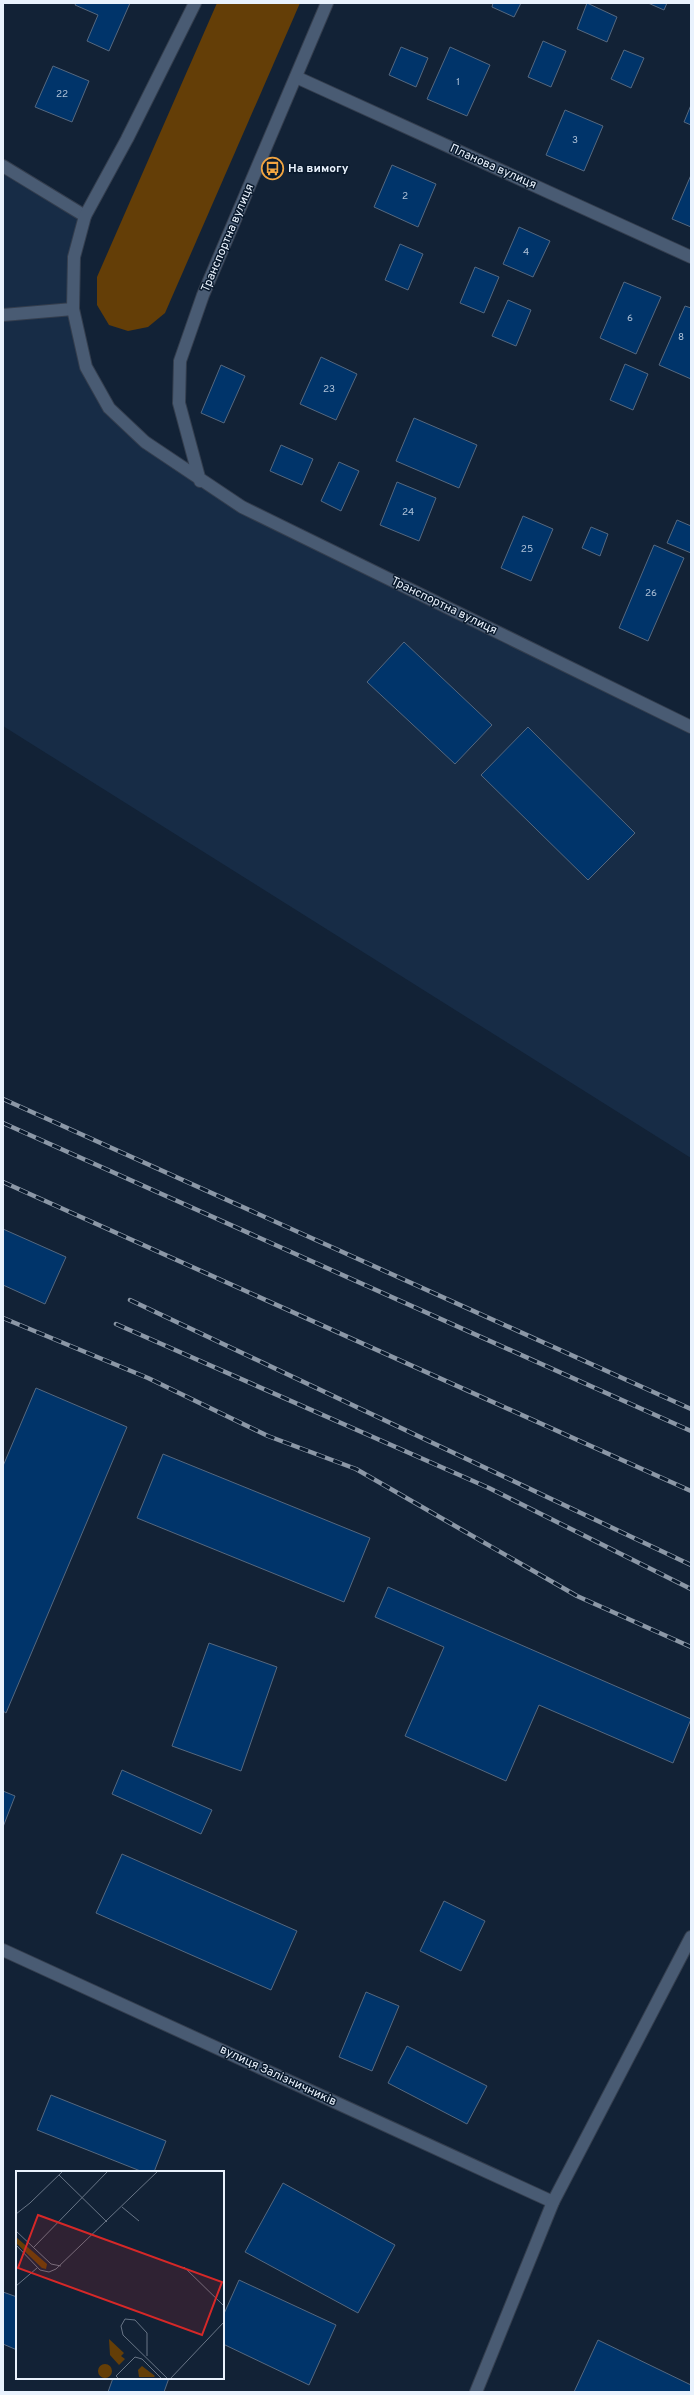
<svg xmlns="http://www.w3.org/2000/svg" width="694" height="2395" viewBox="0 0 694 2395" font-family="Overpass,sans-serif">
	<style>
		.built { fill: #172c46 }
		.green { fill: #643e07 }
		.building { fill: #00346a; stroke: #55687f }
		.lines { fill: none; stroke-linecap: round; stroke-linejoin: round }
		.service-casing { stroke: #343e4e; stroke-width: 14 }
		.minor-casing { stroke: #343e4e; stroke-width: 14 }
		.tertiary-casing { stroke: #343e4e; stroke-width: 14 }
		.service { stroke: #495b73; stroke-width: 12 }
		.minor { stroke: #495b73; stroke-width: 12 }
		.tertiary { stroke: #495b73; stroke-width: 12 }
		.rail-casing { stroke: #8b97a6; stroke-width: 4.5 }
		.rail { stroke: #09192c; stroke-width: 3; stroke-dasharray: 9; stroke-linecap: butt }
		.labels { text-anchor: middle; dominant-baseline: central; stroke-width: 3; stroke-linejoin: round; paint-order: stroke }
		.number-label { font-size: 10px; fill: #afc2d8 }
		.street-label { font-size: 12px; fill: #e9f2fd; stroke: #09192c }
		.poi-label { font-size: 12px; font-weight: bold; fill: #e9f2fd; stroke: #09192c; text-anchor: start }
		.inset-road { fill: none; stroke: #687586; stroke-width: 1 }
		.view { fill: #d62828; fill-opacity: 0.15; stroke: #d62828; stroke-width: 2 }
		.inset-edge { fill: none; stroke: #e9f2fd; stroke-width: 2 }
	</style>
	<rect width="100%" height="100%" fill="#122236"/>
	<path class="built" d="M3,166L85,216L73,309L86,367L109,408L200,481L691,725V1158L3,726Z"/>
	<path class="green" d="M217,3H300L165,313L148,327L128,331L109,325L97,305V277Z"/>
	<path class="building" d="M76,3H130L109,51L87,41L98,15L75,5Z
		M493,3H521L514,17L492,7Z
		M587,3L617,17L607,42L577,29Z
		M648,3H667L664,10Z
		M543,41L566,51L551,87L528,77Z
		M401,47L428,58L416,87L389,75Z
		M450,47L490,65L467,116L427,99Z
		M624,50L644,58L631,88L611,79Z
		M53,66L89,81L72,122L35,107Z
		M691,105V125L684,122Z
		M565,110L603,126L584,171L546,155Z
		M392,165L436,184L418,227L374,207Z
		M691,175V227L672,219Z
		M519,227L550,241L533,277L503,264Z
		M400,244L423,254L408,290L385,280Z
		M475,267L499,277L484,313L460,303Z
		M624,282L661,297L636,354L600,338Z
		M508,300L531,310L516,346L492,336Z
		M685,306L691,308V379L659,365Z
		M321,357L357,374L336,420L300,404Z
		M625,364L648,374L633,410L610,400Z
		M221,365L245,376L224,423L201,413Z
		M414,418L477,445L459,488L396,461Z
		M281,445L313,459L302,485L270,471Z
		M339,462L359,471L341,511L321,501Z
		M397,482L436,498L419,541L380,525Z
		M523,516L553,529L531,581L501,568Z
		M677,520L691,526V553L667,543Z
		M591,527L608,534L600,556L582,548Z
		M654,545L684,558L648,641L619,628Z
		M404,642L492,725L455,764L367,682Z
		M528,727L635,833L588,880L481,775Z
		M3,1229L66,1257L45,1304L3,1285Z
		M36,1388L127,1427L6,1713L3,1711V1466Z
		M163,1454L370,1538L344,1602L137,1518Z
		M388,1587L691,1719L673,1763L539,1705L506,1781L405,1736L444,1647L375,1617Z
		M209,1643L277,1667L241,1771L172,1746Z
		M122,1770L212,1810L201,1834L112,1794Z
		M3,1791L15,1796L3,1827Z
		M122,1854L297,1931L271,1990L96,1913Z
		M444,1901L485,1921L461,1971L420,1951Z
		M366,1992L399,2006L372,2071L339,2057Z
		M407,2046L487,2086L467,2124L388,2083Z
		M51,2095L166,2141L154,2172H143L37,2130Z
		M283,2183L395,2245L358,2313L245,2252Z
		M239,2280L336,2325L309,2385L223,2344V2316Z
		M3,2292L17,2297V2350L3,2344Z
		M598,2340L691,2385V2392H574Z
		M113,2378H169L164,2392H108Z"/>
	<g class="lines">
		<defs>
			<path id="service" d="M3,315L73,309
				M3,1950L553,2202"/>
			<path id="minor" d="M296,77L691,257
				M3,166L85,216
				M476,2392L553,2202L691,1937"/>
			<path id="tertiary" d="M195,3L127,139L85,216L74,257L73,309L86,367L109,408L145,442L242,507L691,727
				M200,481L179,403L180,361L203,295L327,3"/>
		</defs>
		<use href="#service" class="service-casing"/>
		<use href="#minor" class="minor-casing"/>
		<use href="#tertiary" class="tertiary-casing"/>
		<use href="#service" class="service"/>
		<use href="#minor" class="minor"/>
		<use href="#tertiary" class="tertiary"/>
		<defs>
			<path id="rail" d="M3,1099L691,1409
				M3,1123L691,1431
				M3,1182L691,1491
				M130,1300L691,1565
				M3,1318L148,1378L268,1436L356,1469L577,1596L691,1647
				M116,1324L489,1488L691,1589"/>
		</defs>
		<use href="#rail" class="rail-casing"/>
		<use href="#rail" class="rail"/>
	</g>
	<defs>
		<symbol id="bus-ring" viewBox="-11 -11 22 22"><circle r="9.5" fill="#09192c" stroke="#f2a541" stroke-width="1.5"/><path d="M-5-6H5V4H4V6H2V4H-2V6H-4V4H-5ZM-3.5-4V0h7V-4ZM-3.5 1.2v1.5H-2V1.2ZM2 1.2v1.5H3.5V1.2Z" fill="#f2a541"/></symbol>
	</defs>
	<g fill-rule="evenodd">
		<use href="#bus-ring" x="260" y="156" width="25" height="25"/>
	</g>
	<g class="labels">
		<g class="number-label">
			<text x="458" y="82">1</text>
			<text x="62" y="94">22</text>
			<text x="575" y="140">3</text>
			<text x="405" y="196">2</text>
			<text x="526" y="252">4</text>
			<text x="630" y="318">6</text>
			<text x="681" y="337">8</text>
			<text x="329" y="389">23</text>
			<text x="408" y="512">24</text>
			<text x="527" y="549">25</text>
			<text x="651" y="593">26</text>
		</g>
		<g class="street-label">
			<text transform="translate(493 167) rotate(24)">Планова вулиця</text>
			<text transform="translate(228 238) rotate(-67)">Транспортна вулиця</text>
			<text transform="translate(444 606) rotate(26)">Транспортна вулиця</text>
			<text transform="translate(278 2076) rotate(25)">вулиця Залізничників</text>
		</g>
		<g class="poi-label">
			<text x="288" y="169">На вимогу</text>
		</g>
	</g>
	<g transform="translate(16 2171)">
		<rect width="208" height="208" fill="#122236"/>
		<path d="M0,66L31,93L30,98L26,97L0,72ZM93,168L108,182L105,185L109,188L103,194L94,184ZM82 200a7 7 0 1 1 14 0a7 7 0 1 1-14 0ZM126,195L139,205L138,206H123L122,199Z" fill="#643e07"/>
		<path class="inset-road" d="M43,4L91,51M106,36L123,50M0,43L14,32L47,0M0,60L35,93L45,95M0,74L24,99L33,101L40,98L142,0M17,77L92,0M168,96L208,135M0,115L21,97M131,185V162L119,149L109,148L105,155L107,164L152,208M103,208L100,205L119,186L126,188L146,208M154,208L208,151"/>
		<path class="view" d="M22,44L206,111L186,164L2,97Z"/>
		<rect width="208" height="208" class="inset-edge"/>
	</g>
	<rect width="694" height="2395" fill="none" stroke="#e9f2fd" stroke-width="8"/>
</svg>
